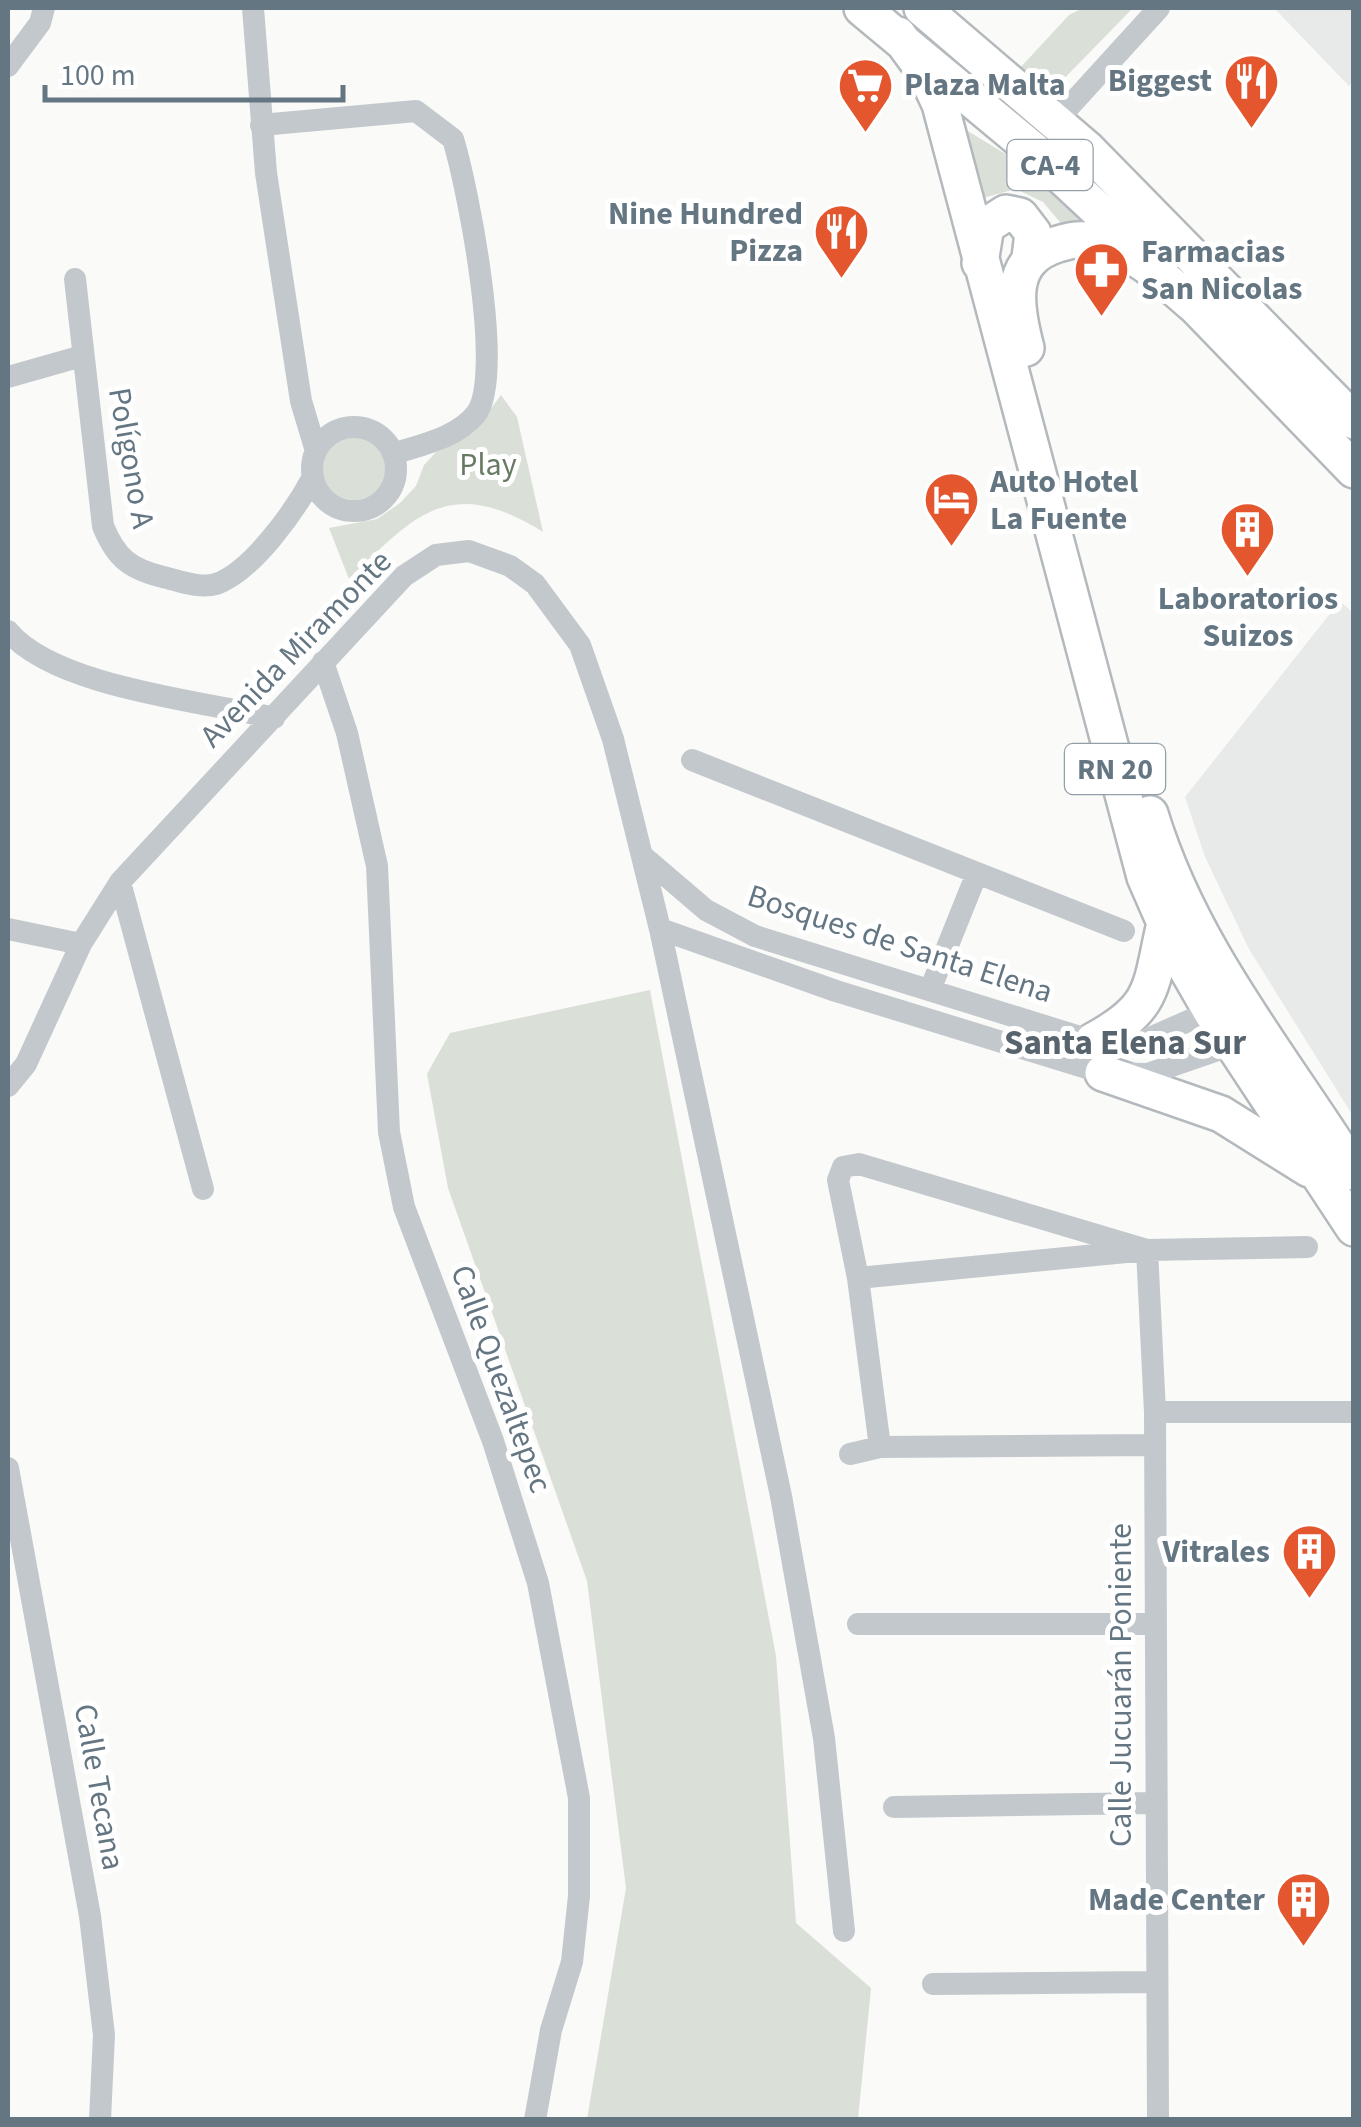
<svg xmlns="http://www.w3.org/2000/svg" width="1361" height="2127" viewBox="0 0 1361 2127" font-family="'Source Sans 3',sans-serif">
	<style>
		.built { fill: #e8e9e9 }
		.green { fill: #dadfd7 }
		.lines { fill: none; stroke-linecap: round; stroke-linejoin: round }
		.highway-casing { stroke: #b4b9bd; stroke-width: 40 }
		.minor { stroke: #c3c8cc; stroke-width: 22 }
		.highway { stroke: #fff; stroke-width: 35 }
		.labels { text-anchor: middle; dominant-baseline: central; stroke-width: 10; stroke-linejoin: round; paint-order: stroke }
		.shield { fill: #fff; stroke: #939fa8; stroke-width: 2.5 }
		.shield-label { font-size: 30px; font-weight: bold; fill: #657683 }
		.poi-label { font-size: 32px; font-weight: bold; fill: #657683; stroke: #fff; text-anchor: end }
		.street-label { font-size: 32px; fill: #657683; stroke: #fff }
		.park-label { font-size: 32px; fill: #687a64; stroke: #fff }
		.neighbourhood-label { font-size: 35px; font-weight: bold; fill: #57646e; stroke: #fff }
	</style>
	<rect width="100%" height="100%" fill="#fafaf8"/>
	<path class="built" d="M1274,8H1353V82L1349,86Z
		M1340,601L1354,614L1353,1116L1249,949L1205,857L1185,797Z"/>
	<path class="green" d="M1083,8H1133L1049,94L1020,68L1069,15Z
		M963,128L1012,158L1094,227L1065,228L1043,202L1016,189L975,200Z
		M501,395L517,417L543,532C451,475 417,512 349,579L329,528L377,519L400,503L416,486L424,465L436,452L473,433Z
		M322 468a32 32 0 1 1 64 0a32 32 0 1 1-64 0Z
		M650,990L776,1656L796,1923L871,1988L858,2119H587L626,1888L587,1581L448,1188L427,1074L450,1033Z"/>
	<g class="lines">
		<defs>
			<path id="highway" d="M862,8L1040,156L1144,253
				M922,8L1087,149L1354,421
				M898,35L925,72L940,104L1145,877L1180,957L1211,1011L1354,1228
				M980,263L986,226L1006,213L1020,216L1033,233L1030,258
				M1180,290L1354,470
				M1026,348C1015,306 1006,260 1058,244C1073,239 1088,238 1104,243C1139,254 1167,282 1194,305
				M1150,814C1191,949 1280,1054 1354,1172
				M1093,1041C1156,1007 1150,988 1165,923
				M1103,1073L1221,1114L1309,1169"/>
		</defs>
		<use href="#highway" class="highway-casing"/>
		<path class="minor" d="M253,8L266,173L301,401L316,451
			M8,66L40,23L44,8
			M1056,121L1159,8
			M261,125L416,111L453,139C468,188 505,376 476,414C457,438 420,445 393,454
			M75,279L103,526C116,558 130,569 163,577C180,581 200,589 216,584C253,571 296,509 313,477
			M8,377L82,356
			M312 469a42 42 0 1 1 84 0a42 42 0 1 1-84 0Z
			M8,631C55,687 201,701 274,718
			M323,662L347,733L377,866L389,1132L404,1207L493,1441L538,1583L579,1798V1896L572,1962L551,2030L535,2120
			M692,760L977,873L930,990
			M644,857L706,910L755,936L1093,1041L1136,1044L1211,1011
			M977,873L1124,931
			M120,882L203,1189
			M8,929L81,944
			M660,929L836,991L1103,1073L1148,1074L1232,1045
			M8,1086L26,1064L81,944L120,882L404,576L436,555L469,551L510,566L535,584L580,645L613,739L660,929L781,1496L824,1738L844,1931
			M1147,1250L1155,1412L1158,2120
			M858,1278L1147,1250L1307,1247
			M1155,1412H1354
			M880,1447L858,1278L838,1180L843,1167L859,1164L1147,1250
			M850,1454L880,1447L1153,1445
			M8,1468L90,1916L104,2035L100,2120
			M858,1624H1153
			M894,1807L1154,1803
			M933,1984L1155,1982"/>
		<use href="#highway" class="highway"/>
	</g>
	<defs>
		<symbol id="restaurant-pin" viewBox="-11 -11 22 30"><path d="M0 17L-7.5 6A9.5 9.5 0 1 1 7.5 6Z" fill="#e4572e" stroke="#fff"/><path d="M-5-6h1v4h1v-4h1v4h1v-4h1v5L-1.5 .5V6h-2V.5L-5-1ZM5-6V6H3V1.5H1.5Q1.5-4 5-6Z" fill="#fff"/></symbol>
		<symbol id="supermarket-pin" viewBox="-11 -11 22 30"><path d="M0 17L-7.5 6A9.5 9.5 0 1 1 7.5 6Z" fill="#e4572e" stroke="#fff"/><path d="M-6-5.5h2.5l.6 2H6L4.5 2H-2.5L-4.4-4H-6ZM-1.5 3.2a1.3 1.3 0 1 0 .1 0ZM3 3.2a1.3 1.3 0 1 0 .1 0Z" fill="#fff"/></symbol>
		<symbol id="pharmacy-pin" viewBox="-11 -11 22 30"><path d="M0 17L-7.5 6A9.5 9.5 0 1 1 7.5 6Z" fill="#e4572e" stroke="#fff"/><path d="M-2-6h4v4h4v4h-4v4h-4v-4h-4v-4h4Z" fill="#fff"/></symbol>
		<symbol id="hotel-pin" viewBox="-11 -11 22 30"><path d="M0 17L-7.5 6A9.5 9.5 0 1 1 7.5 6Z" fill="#e4572e" stroke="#fff"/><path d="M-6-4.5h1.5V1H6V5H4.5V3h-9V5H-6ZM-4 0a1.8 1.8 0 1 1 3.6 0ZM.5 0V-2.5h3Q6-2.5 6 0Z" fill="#fff"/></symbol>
		<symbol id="building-pin" viewBox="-11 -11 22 30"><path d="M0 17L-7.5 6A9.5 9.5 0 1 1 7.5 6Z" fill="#e4572e" stroke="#fff"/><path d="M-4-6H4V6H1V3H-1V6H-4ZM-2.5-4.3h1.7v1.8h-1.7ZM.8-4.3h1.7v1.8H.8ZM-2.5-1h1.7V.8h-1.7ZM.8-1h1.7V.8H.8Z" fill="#fff"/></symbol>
	</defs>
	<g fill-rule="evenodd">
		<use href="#restaurant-pin" x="1220" y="50" width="63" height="86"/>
		<use href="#supermarket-pin" x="834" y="54" width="63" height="86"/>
		<use href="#restaurant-pin" x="810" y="200" width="63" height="86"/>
		<use href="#pharmacy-pin" x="1070" y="238" width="63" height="86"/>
		<use href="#hotel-pin" x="920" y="468" width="63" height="86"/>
		<use href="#building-pin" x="1216" y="498" width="63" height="86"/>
		<use href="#building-pin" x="1278" y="1520" width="63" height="86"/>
		<use href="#building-pin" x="1272" y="1868" width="63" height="86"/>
	</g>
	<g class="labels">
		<g class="shield">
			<rect x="1007.5" y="140" width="85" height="50" rx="8"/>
			<rect x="1065" y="744" width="100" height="50" rx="8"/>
		</g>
		<g class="shield-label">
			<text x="1050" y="165">CA-4</text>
			<text x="1115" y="769">RN 20</text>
		</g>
		<g class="poi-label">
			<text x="1212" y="81">Biggest</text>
			<text x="904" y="85" text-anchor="start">Plaza Malta</text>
			<text x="803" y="214">Nine Hundred<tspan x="803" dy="37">Pizza</tspan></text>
			<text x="1141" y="252" text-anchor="start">Farmacias<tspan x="1141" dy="37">San Nicolas</tspan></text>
			<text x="990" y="482" text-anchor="start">Auto Hotel<tspan x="990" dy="37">La Fuente</tspan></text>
			<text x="1248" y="599" text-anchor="middle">Laboratorios<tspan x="1248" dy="37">Suizos</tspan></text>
			<text x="1270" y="1552">Vitrales</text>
			<text x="1265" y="1900">Made Center</text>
		</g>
		<g class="street-label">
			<text transform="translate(131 458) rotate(80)">Polígono A</text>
			<text transform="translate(296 649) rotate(-46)">Avenida Miramonte</text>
			<text transform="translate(900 944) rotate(18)">Bosques de Santa Elena</text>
			<text transform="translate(501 1379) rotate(70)">Calle Quezaltepec</text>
			<text transform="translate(1121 1685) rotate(-90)">Calle Jucuarán Poniente</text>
			<text transform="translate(99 1787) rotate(80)">Calle Tecana</text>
		</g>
		<g class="park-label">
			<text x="488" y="465">Play</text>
		</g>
		<g class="neighbourhood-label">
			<text x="1125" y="1043">Santa Elena Sur</text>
		</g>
	</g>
	<rect width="1361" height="2127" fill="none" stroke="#657683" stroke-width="20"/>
	<path d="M45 85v15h298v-15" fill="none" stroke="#657683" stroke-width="5"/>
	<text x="60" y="85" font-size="30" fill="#657683" stroke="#ffffff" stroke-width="8" paint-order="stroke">100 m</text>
</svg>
